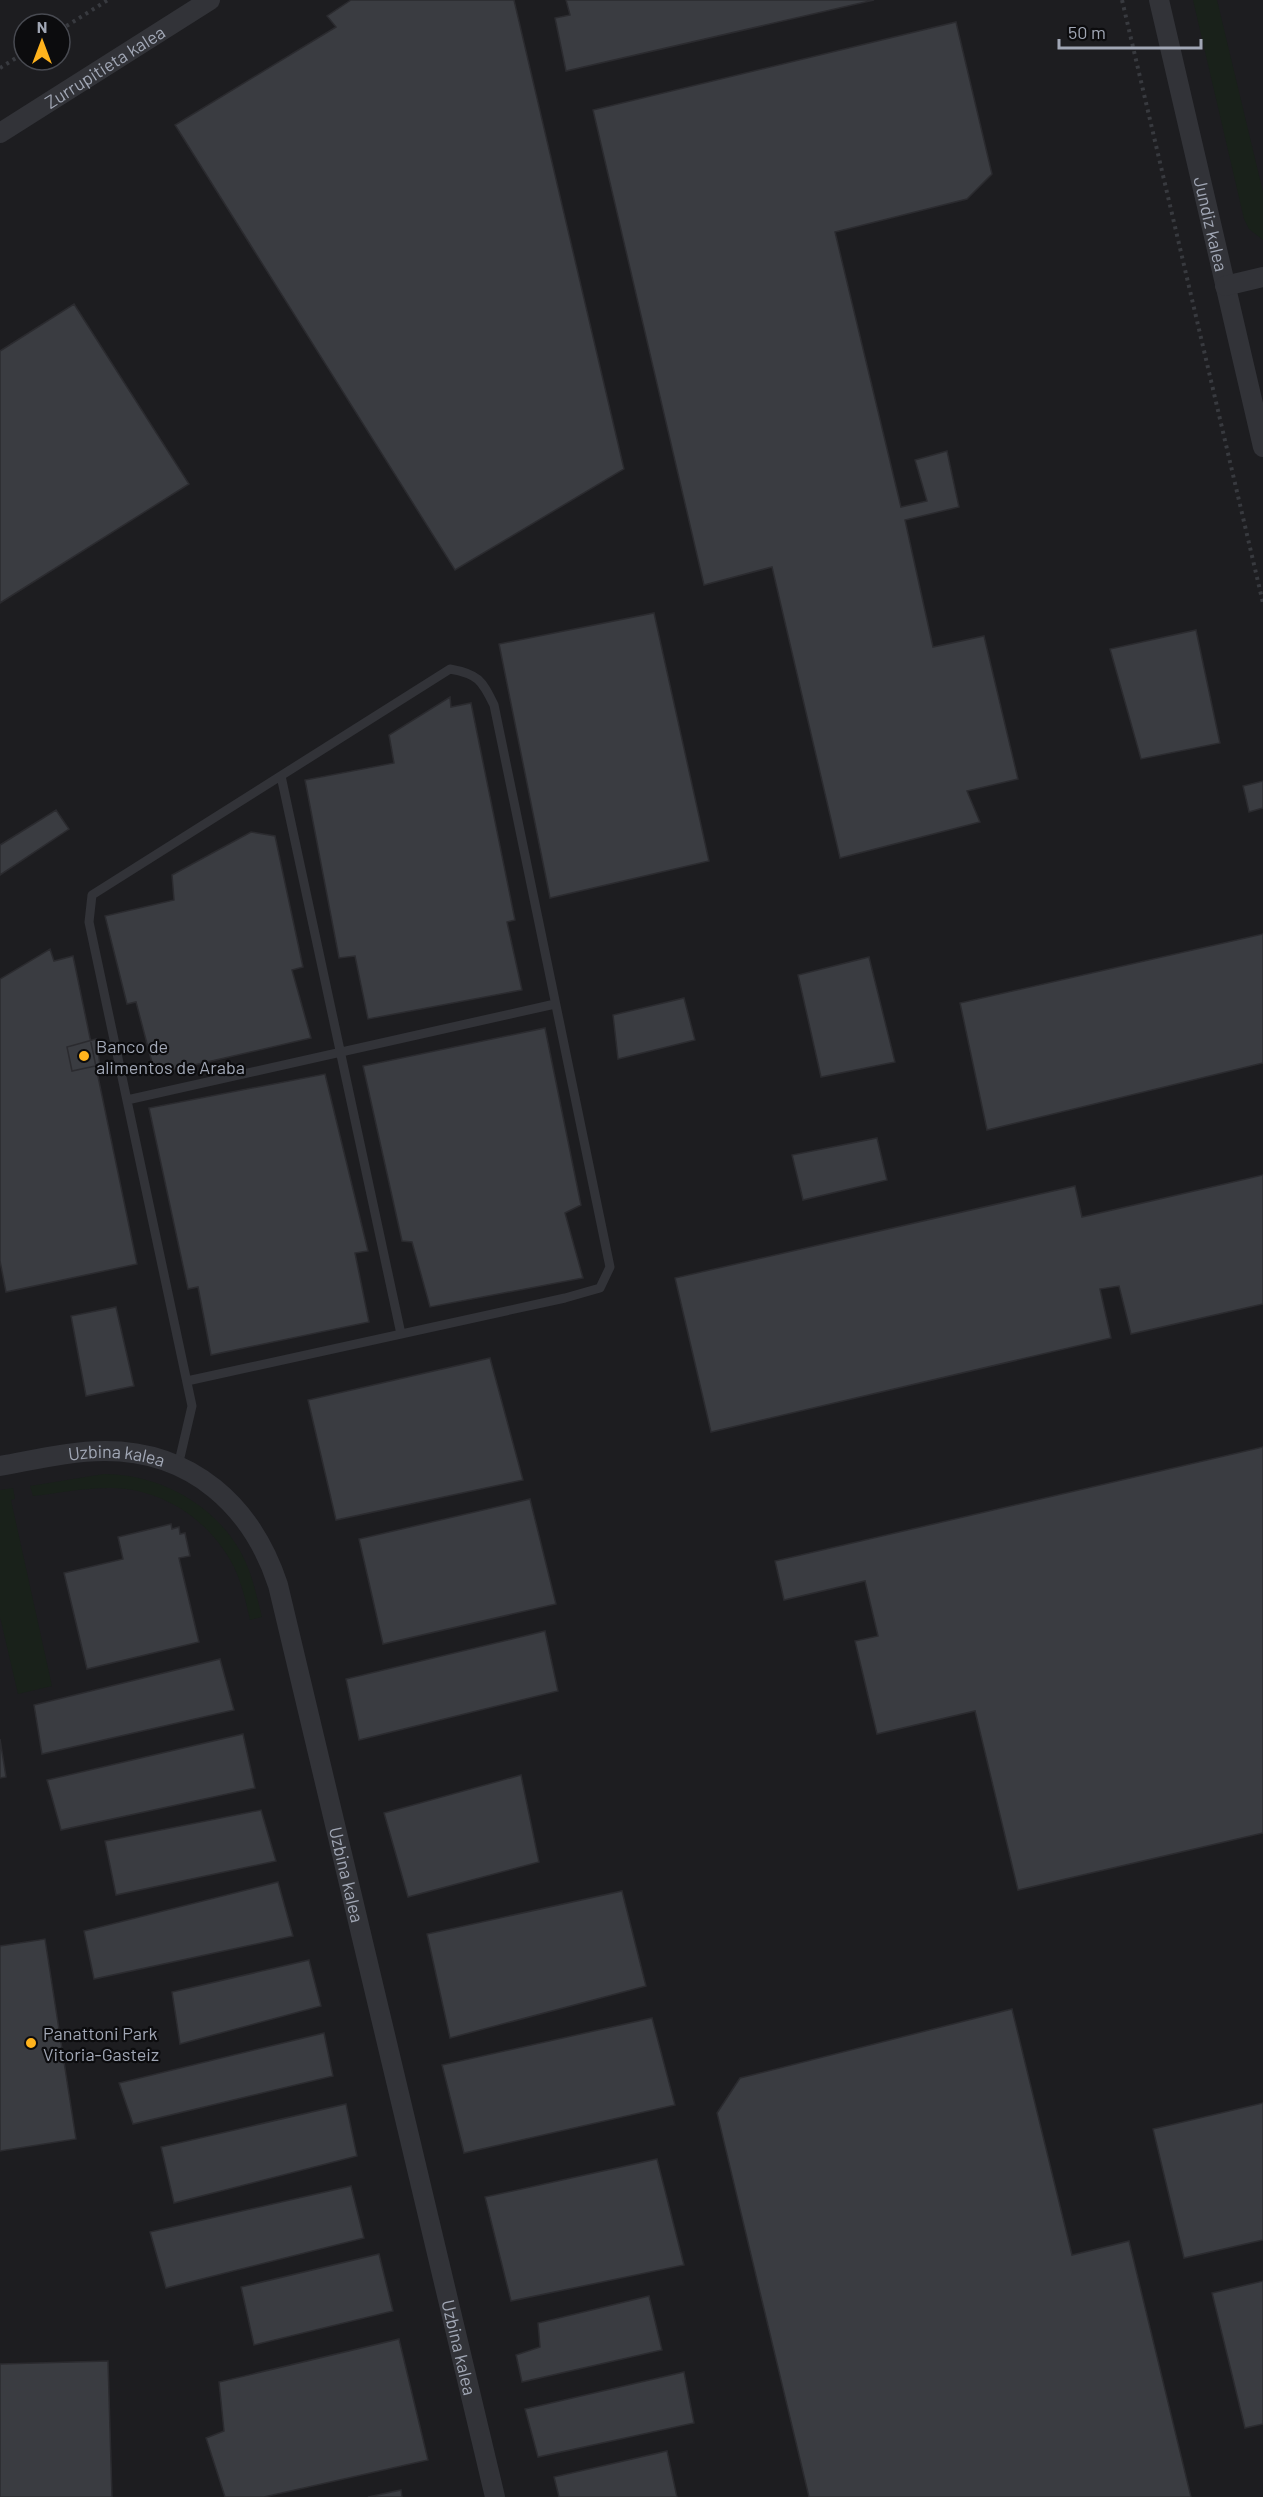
<svg xmlns="http://www.w3.org/2000/svg" width="1263" height="2497" viewBox="0 0 1263 2497" font-family="Barlow,sans-serif">
	<style>
		.built { fill: #1d1d20; fill-rule: evenodd }
		.green { fill: #19211a }
		.building { fill: #3a3c41; stroke: #2b2b2f; stroke-width: 1.5 }
		.lines { fill: none; stroke-linecap: round; stroke-linejoin: round }
		.path { stroke: #383a3f; stroke-width: 4; stroke-dasharray: 3 4.5; stroke-linecap: butt }
		.lane { stroke: #323338; stroke-width: 9 }
		.street { stroke: #323338; stroke-width: 20 }
		.poi-dot { fill: #ffb31d; stroke: #0c0c0e; stroke-width: 2 }
		.labels { text-anchor: middle; dominant-baseline: central; stroke-width: 4.5; stroke-linejoin: round; paint-order: stroke }
		.street-label { font-size: 18px; fill: #a1a7b5; stroke: #0c0c0e }
		.poi-label { font-size: 18px; fill: #a1a7b5; stroke: #0c0c0e; text-anchor: start }
	</style>
	<rect width="100%" height="100%" fill="#111113"/>
	<path class="built" d="M0,0H1263V2497H0ZM24,24H60V60H24Z"/>
	<path class="green" d="M1193,0H1217L1263,192V240L1249,229L1244,219Z
		M104,1474C162,1474 222,1508 246,1563C254,1581 257,1599 262,1617L250,1620C246,1602 242,1584 234,1567C211,1522 166,1490 114,1488C88,1487 59,1493 33,1496L30,1486Z
		M13,1488L15,1499L11,1500L52,1686L18,1694L0,1617V1490Z"/>
	<path class="building" d="M351,0H514L624,469L455,570L175,125L336,27L327,16Z
		M566,0H874L566,71L555,18L570,15Z
		M956,22L992,174L967,199L835,232L901,507L927,501L915,460L947,451L959,507L905,520L933,647L984,636L1018,779L967,791L980,822L840,858L772,567L704,585L593,110Z
		M74,304L189,484L0,603V351Z
		M654,613L709,861L550,898L499,644Z
		M1196,630L1220,743L1141,759L1110,649Z
		M450,697L451,707L471,703L515,920L507,922L522,990L368,1019L355,956L339,958L305,780L394,763L389,735Z
		M1263,781V808L1249,812L1243,786Z
		M56,810L69,829L0,875V845Z
		M251,832L275,836L303,967L292,970L311,1038L155,1074L136,1002L127,1004L105,916L174,900L172,875Z
		M1263,934V1063L987,1130L960,1003Z
		M50,949L54,961L73,956L137,1264L6,1292L0,1261V979Z
		M869,957L895,1062L821,1077L798,975Z
		M684,998L695,1040L618,1059L613,1015Z
		M545,1028L581,1205L565,1213L583,1278L430,1307L412,1242L402,1241L363,1066Z
		M96,1039L100,1065L72,1071L67,1047Z
		M325,1074L368,1251L355,1253L369,1322L211,1355L198,1287L188,1289L149,1108Z
		M877,1138L887,1180L803,1200L792,1155Z
		M1263,1175V1304L1131,1334L1119,1286L1100,1289L1111,1338L711,1432L675,1278L1075,1186L1082,1217Z
		M116,1307L134,1386L86,1396L71,1316Z
		M490,1358L523,1480L336,1520L308,1400Z
		M1263,1447V1833L1018,1890L975,1711L877,1734L855,1641L878,1636L865,1581L784,1600L775,1561Z
		M530,1499L556,1604L383,1644L359,1539Z
		M171,1524L172,1529L179,1527L180,1534L185,1533L190,1556L179,1558L199,1642L87,1669L64,1573L123,1559L118,1537Z
		M545,1631L558,1691L359,1740L346,1679Z
		M220,1659L234,1710L42,1754L34,1705Z
		M243,1734L255,1788L61,1830L47,1780Z
		M0,1739L6,1777L0,1778Z
		M521,1775L539,1862L408,1897L384,1813Z
		M261,1810L276,1861L116,1895L105,1841Z
		M278,1882L293,1936L94,1979L84,1931Z
		M622,1891L646,1986L450,2038L427,1934Z
		M45,1939L76,2139L0,2151V1946Z
		M309,1960L321,2006L180,2044L172,1992Z
		M1012,2009L1072,2255L1129,2241L1191,2497H809L717,2113L740,2078Z
		M652,2018L675,2105L464,2153L442,2065Z
		M324,2033L333,2076L133,2124L119,2083Z
		M1263,2103V2240L1184,2258L1153,2129Z
		M346,2104L357,2156L174,2203L161,2147Z
		M657,2159L684,2265L511,2301L485,2197Z
		M351,2186L364,2238L166,2288L150,2232Z
		M379,2254L393,2311L254,2345L241,2287Z
		M1263,2281V2424L1245,2428L1212,2293Z
		M649,2296L662,2350L522,2382L516,2355L540,2347L538,2323Z
		M399,2339L428,2460L264,2497H225L206,2438L224,2431L219,2382Z
		M108,2361L112,2497H0V2364Z
		M684,2372L694,2423L538,2457L525,2409Z
		M667,2451L677,2497H559L554,2477Z
		M401,2490L402,2497H368Z"/>
	<g class="lines">
		<path class="path" d="M1122,0L1263,603
			M60,30L108,0
			M0,68L24,53"/>
		<path class="lane" d="M281,776L401,1334
			M127,1100L555,1004
			M178,1466L192,1406L89,922L92,895L450,669C478,674 482,680 494,705L610,1267L600,1288L565,1298L187,1381"/>
		<g class="street">
			<path id="s1" d="M1159,0L1263,447"/>
			<path id="s2" d="M0,133L210,0"/>
			<path d="M1225,286L1263,277"/>
			<path id="s3" d="M0,1466C34,1460 70,1451 105,1451C192,1451 252,1506 278,1585L495,2497"/>
		</g>
	</g>
	<g class="poi-dot">
		<circle cx="84" cy="1056" r="6"/>
		<circle cx="31" cy="2043" r="6"/>
	</g>
	<g class="labels">
		<g class="street-label">
			<text stroke="none"><textPath href="#s2" startOffset="124">Zurrupitieta kalea</textPath></text>
			<text stroke="none"><textPath href="#s1" startOffset="230">Jundiz kalea</textPath></text>
			<text stroke="none"><textPath href="#s3" startOffset="118">Uzbina kalea</textPath></text>
			<text stroke="none"><textPath href="#s3" startOffset="639">Uzbina kalea</textPath></text>
			<text stroke="none"><textPath href="#s3" startOffset="1125">Uzbina kalea</textPath></text>
		</g>
		<g class="poi-label">
			<text x="96" y="1046">Banco de<tspan x="96" dy="21">alimentos de Araba</tspan></text>
			<text x="43" y="2033">Panattoni Park<tspan x="43" dy="21">Vitoria-Gasteiz</tspan></text>
		</g>
	</g>
	<g transform="translate(42 42)"><circle r="28" fill="#0c0c0e" stroke="#484a51" stroke-width="1.5"/>
	<path d="M0-4.5L10 22L0 15L-10 22Z" fill="#ffb31d"/>
	<text y="-9" font-size="16" font-weight="bold" text-anchor="middle" fill="#a1a7b5">N</text>
	</g>
	<path d="M1059 39v9h142v-9" fill="none" stroke="#a1a7b5" stroke-width="3"/>
	<text x="1068" y="39" font-size="18" fill="#a1a7b5" stroke="#0c0c0e" stroke-width="4.5" paint-order="stroke">50 m</text>
</svg>
